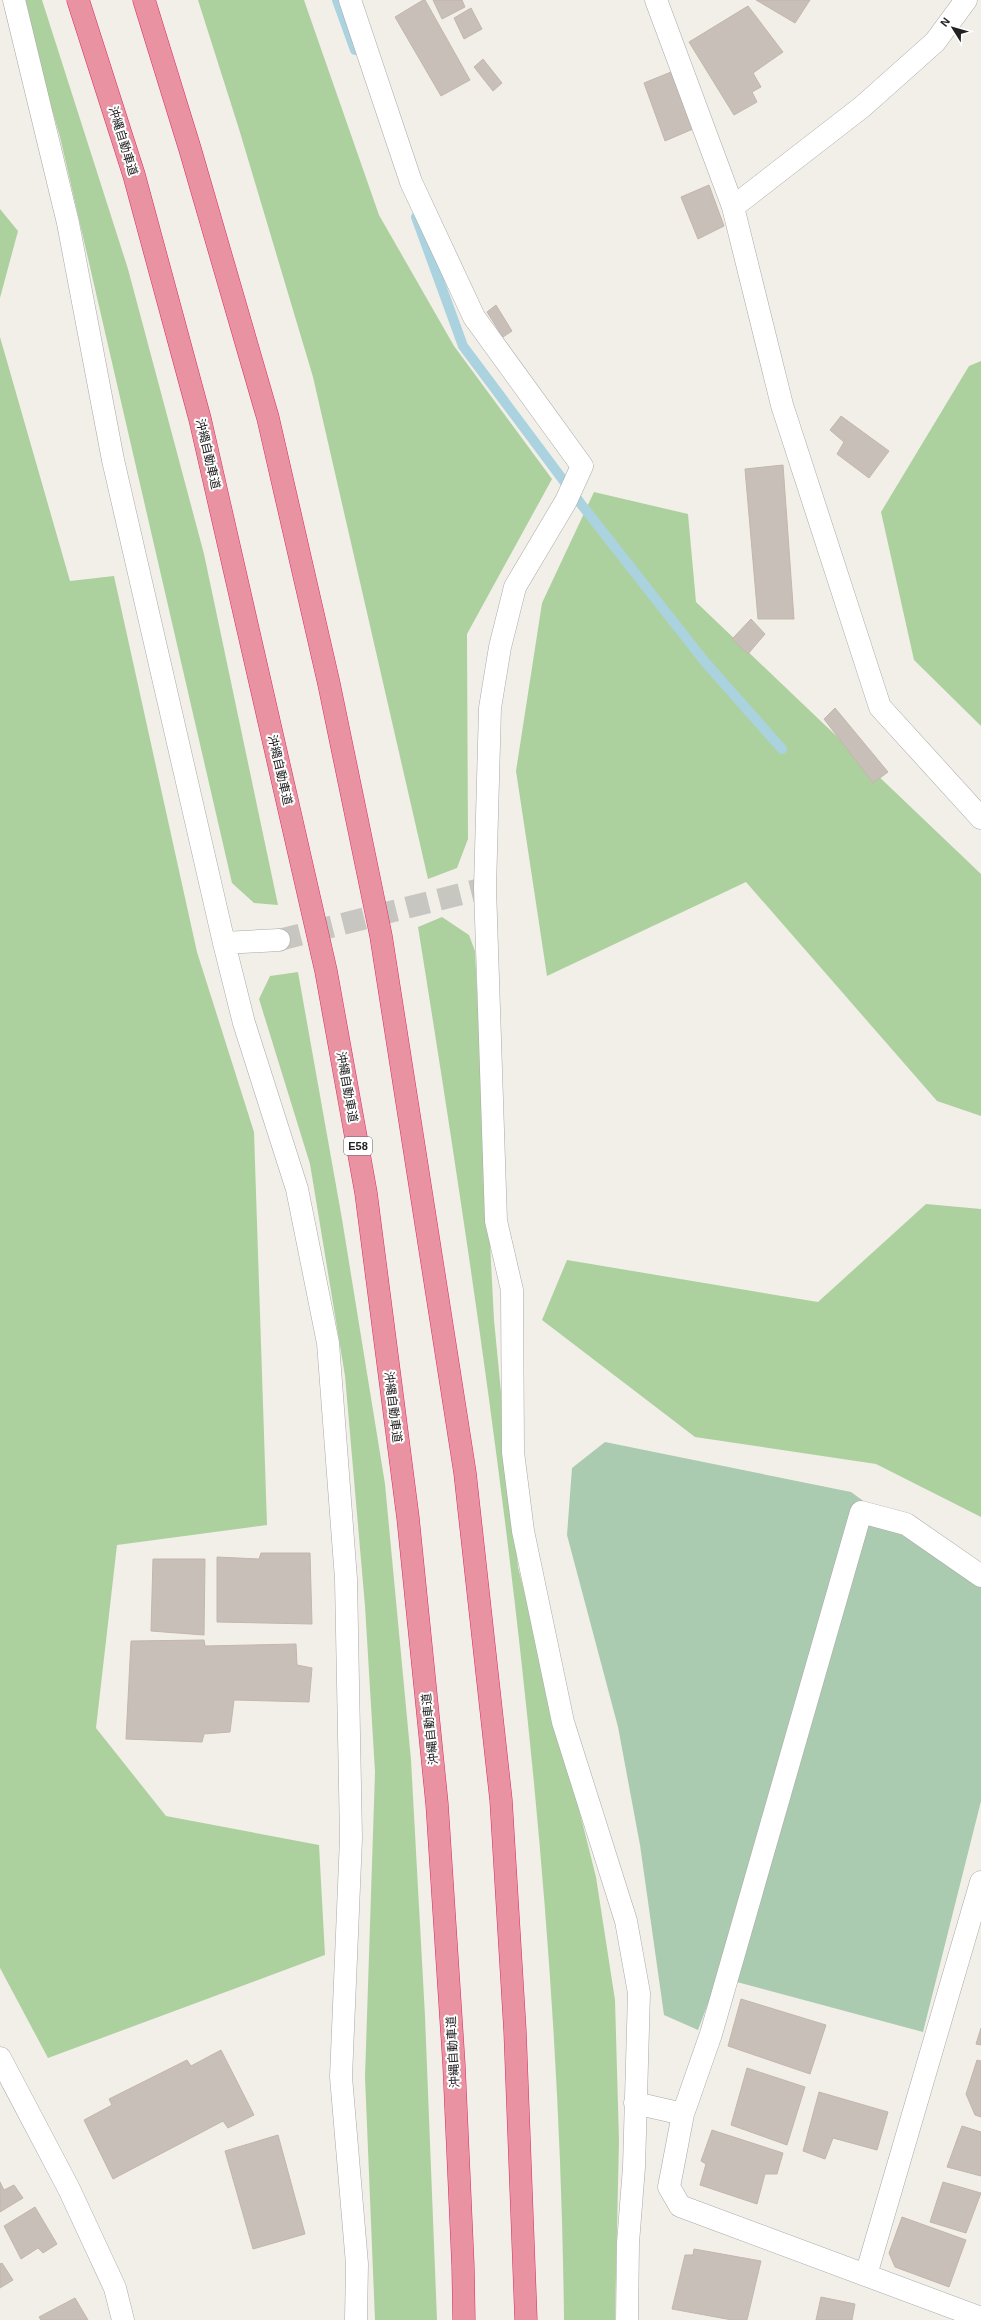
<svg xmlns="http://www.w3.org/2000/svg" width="981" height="2320" viewBox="0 0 981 2320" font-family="Arial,'Noto Sans JP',sans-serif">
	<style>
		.forest { fill: #add19e }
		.cemetery { fill: #aacbaf }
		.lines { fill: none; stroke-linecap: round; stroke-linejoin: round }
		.stream { stroke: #aad3df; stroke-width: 10 }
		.building { fill: #c7bfb8; stroke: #c4b6ab }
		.minor-tunnel { stroke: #c8c6c1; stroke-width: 22; stroke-dasharray: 22 11; stroke-linecap: butt }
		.minor-casing { stroke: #a9a9a9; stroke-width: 23 }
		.motorway-casing { stroke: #dc2a67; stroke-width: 23 }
		.minor { stroke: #fff; stroke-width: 22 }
		.motorway { stroke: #e892a2; stroke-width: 22 }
		.labels { text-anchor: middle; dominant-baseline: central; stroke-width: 4; stroke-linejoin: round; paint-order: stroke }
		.shield { fill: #fff; stroke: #646464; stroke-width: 1 }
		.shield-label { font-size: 11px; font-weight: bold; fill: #222 }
		.street-label { font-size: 12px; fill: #222; stroke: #fff }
	</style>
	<rect width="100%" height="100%" fill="#f2efe9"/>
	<path class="forest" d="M20,0H42L128,269L204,554L278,905L254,903L232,883L60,137Z
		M198,0H304L379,215L454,346L552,479L467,634L468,839L457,868L428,879L313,377L239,129Z
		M0,209L18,231L0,298Z
		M0,337L70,581L114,576L197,952L254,1132L267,1525L117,1545L96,1728L166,1816L319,1845L325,1955L48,2058L0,1968Z
		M981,361V726L914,660L881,512L969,366Z
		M594,492L688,514L696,602L981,874V1116L937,1101L746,882L547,976L516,771L542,603Z
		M442,917L469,935L475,951L494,1320L518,1567L596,1877L615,2000L619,2140L615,2320H564C559,1852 492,1388 418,927Z
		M298,972L342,1219L385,1484L411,1760L425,2016L437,2320H375L365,2077L375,1772L365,1606L345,1376L310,1164L259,999L270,976Z
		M926,1204L981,1209V1517L876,1464L695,1437L542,1320L567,1260L818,1302Z"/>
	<path class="cemetery" d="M605,1442L851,1492L981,1587V1801L923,2032L718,1977L698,2030L664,2015L640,1845L618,1727L567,1535L572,1468Z"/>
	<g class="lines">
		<path class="stream" d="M337,0L355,50
			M416,217L463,346L581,504L705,662L782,749"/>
	</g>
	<path class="building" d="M423,0H425L470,80L441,96L395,17Z
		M433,0H462L465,7L442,19Z
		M756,0H810L795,23Z
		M748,6L783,52L753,73L761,87L752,92L757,102L734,115L689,42Z
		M471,8L482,29L464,39L454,18Z
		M483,59L502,83L493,91L474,67Z
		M671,72L693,129L665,141L644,83Z
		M709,185L724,226L698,239L681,197Z
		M496,305L512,331L503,337L487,312Z
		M841,416L889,451L869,478L837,454L844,442L830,430Z
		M783,465L794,619H758L745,469Z
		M751,619L765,634L748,654L732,639Z
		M835,708L888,772L873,783L824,719Z
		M261,1553H310L312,1624L217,1622V1557L259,1559Z
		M153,1559H205L204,1635L151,1631Z
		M204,1640L205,1646L296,1644L297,1665L312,1668L309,1702L234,1700L230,1732L204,1734L202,1742L126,1739L131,1641Z
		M741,1999L826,2025L810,2074L728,2046Z
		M981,2028V2045L976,2044Z
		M221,2050L254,2115L228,2128L223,2121L113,2179L84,2120L112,2105L109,2099L187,2060L191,2066Z
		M977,2060L981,2061V2117L975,2115L966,2094Z
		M747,2068L805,2087L787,2145L731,2125Z
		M819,2092L888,2112L877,2150L833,2138L825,2159L803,2151Z
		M962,2126L981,2132V2176L947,2167Z
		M712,2130L783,2153L777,2174H765L757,2204L700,2185L706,2164L701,2161Z
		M278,2135L305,2234L253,2249L225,2151Z
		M0,2182L4,2190L14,2185L23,2198L0,2212Z
		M943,2182L981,2193L966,2233L930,2222Z
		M35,2207L57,2244L43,2253L38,2248L21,2259L4,2226Z
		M902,2217L966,2240L949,2287L895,2267L889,2253Z
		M694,2249L761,2261L747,2320H732L672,2309L685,2255H693Z
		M2,2263L13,2280L0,2288V2264Z
		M821,2297L855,2304L852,2320H816Z
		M75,2298L88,2320H41L39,2317Z"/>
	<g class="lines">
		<path class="minor-tunnel" d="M279,940L485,888"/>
		<defs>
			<path id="minor" d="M14,0L68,223L113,460L224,943L244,1023L297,1189L328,1343L346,1579L351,1838L341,2077L357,2264L356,2320
				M350,0L411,182L474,317L582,466L566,501L515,587L500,647L490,708L485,888L496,1221L512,1290L513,1452L523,1531L563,1722L626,1921L639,1993L634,2167L628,2243L627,2320
				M656,0L733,207L782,405L880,707L981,818
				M733,207L862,107L935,42L966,0
				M224,943L279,940
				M981,1576L906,1524L861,1512L711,2034L683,2114L669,2187L680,2206L981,2318
				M0,2058L69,2189L115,2288L123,2320
				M635,2103L683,2114
				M866,2275L981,1882"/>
			<path id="motorway" d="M78,0L134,175L200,419L326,971L366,1193L408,1518L437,1804L454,2065L463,2266L464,2320
				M144,0L190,149L268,418L329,684L381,936L465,1473L501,1800L515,2031L526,2320"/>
		</defs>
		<use href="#minor" class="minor-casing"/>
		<use href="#motorway" class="motorway-casing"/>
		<use href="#minor" class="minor"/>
		<use href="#motorway" class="motorway"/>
	</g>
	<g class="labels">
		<rect class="shield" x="344" y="1137" width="28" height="18" rx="3"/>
		<g class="shield-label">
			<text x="358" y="1146">E58</text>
		</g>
		<g class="street-label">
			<text transform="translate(123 141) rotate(73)">沖縄自動車道</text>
			<text transform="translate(208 454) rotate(77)">沖縄自動車道</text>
			<text transform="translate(280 770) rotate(77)">沖縄自動車道</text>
			<text transform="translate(347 1087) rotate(80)">沖縄自動車道</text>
			<text transform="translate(393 1407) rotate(83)">沖縄自動車道</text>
			<text transform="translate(430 1729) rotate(-96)">沖縄自動車道</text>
			<text transform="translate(453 2052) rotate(-93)">沖縄自動車道</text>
		</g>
	</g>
	<g transform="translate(953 28) rotate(307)" stroke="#ffffff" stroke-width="3" paint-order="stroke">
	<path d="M0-3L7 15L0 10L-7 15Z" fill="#222222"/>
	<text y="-6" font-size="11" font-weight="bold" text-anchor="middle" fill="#222222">N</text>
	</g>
</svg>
